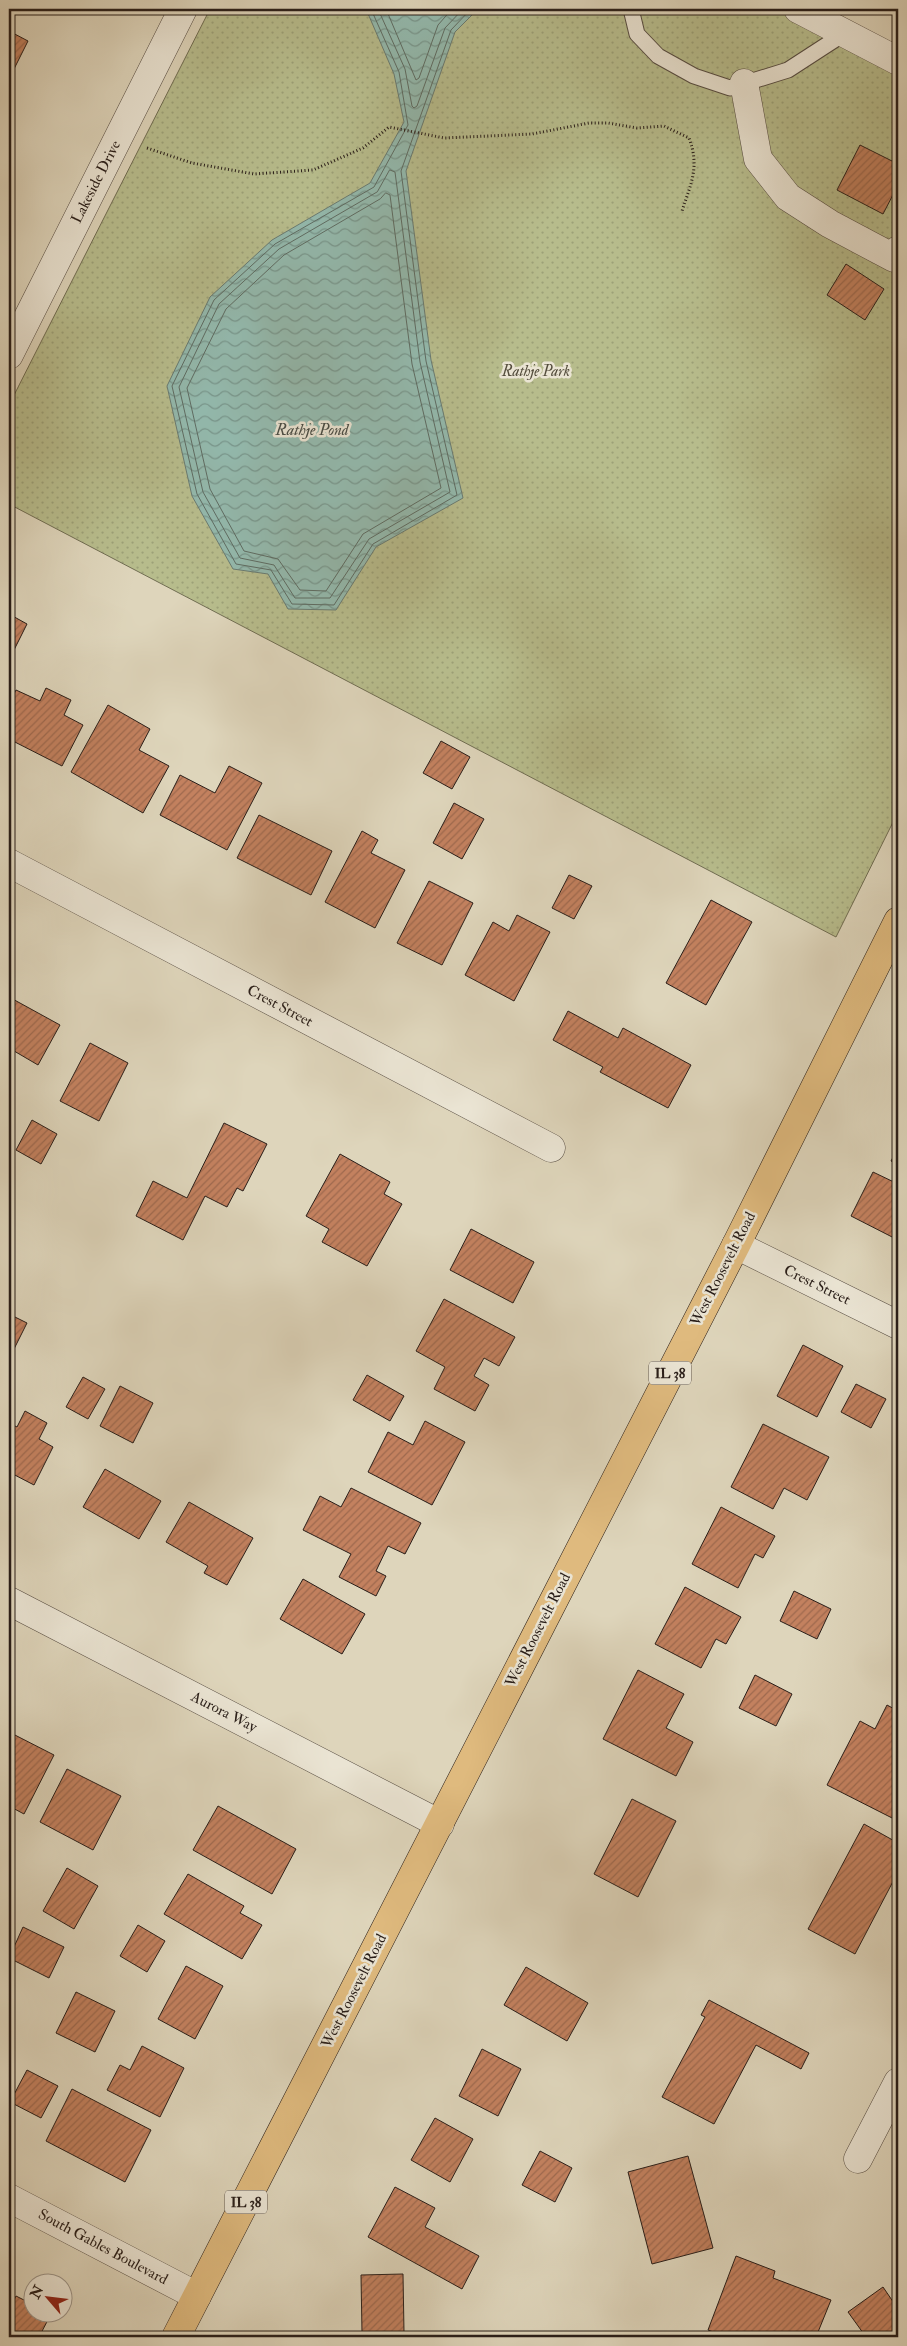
<svg xmlns="http://www.w3.org/2000/svg" width="907" height="2346" viewBox="0 0 907 2346" font-family="'IM FELL Double Pica',serif">
	<style>
		.park { fill: url(#park-dots); stroke: #706d52 }
		.water { fill: url(#water-waves); stroke: #697b72 }
		.lines { fill: none; stroke-linecap: round; stroke-linejoin: round }
		.shore { stroke: #5e6c63; stroke-width: 1 }
		.building { fill: url(#building-hatch); stroke: #291e19 }
		.service-casing { stroke: #564c42; stroke-width: 17 }
		.minor-casing { stroke: #564c42; stroke-width: 29 }
		.primary-casing { stroke: #291e19; stroke-width: 29 }
		.path { stroke: #291e19; stroke-width: 3; stroke-dasharray: 1 2.5; stroke-linecap: butt }
		.service { stroke: #eae4d3; stroke-width: 15 }
		.minor { stroke: #eae4d3; stroke-width: 28 }
		.primary { stroke: #dfba7e; stroke-width: 28 }
		.labels { text-anchor: middle; dominant-baseline: central; stroke-width: 5; stroke-linejoin: round; paint-order: stroke }
		.shield { fill: #eae4d3; stroke: #635951; stroke-width: 1 }
		.shield-label { font-size: 14px; font-weight: bold; fill: #291e19 }
		.street-label { font-size: 15px; fill: #291e19; stroke: #eae4d3 }
		.park-label { font-size: 15px; font-style: italic; fill: #544d3c; stroke: #eae4d3 }
		.water-label { font-size: 16px; font-style: italic; fill: #494c45; stroke: #eae4d3 }
	</style>
	<defs>
		<pattern id="park-dots" width="8" height="8" patternUnits="userSpaceOnUse" patternTransform="scale(1.25)"><rect width="8" height="8" fill="#b7bc8c"/><path d="M2 2h.1M6 6h.1" fill="none" stroke="#9da178" stroke-width="1.8" stroke-linecap="round"/></pattern>
		<pattern id="water-waves" width="16" height="10" patternUnits="userSpaceOnUse" patternTransform="scale(1.25)"><rect width="16" height="10" fill="#93b9ad"/><path d="M0 5q4-4 8 0t8 0" fill="none" stroke="#78968c"/></pattern>
		<pattern id="building-hatch" width="6" height="6" patternUnits="userSpaceOnUse" patternTransform="scale(1.25)"><rect width="6" height="6" fill="#c3815f"/><path d="M-1 1l2-2M0 6l6-6M5 7l2-2" fill="none" stroke="#9e694e"/></pattern>
	</defs>
	<rect width="100%" height="100%" fill="#ded5bb"/>
	<filter id="stains"><feTurbulence type="fractalNoise" baseFrequency=".004" numOctaves="4"/><feColorMatrix values="0 0 0 0 .2 0 0 0 0 .09 0 0 0 0 .02 0 0 0 .5 -.17"/></filter>
	<radialGradient id="worn" r=".72"><stop offset=".6" stop-color="#630" stop-opacity="0"/><stop offset="1" stop-color="#630" stop-opacity=".3"/></radialGradient>
	<path class="park" d="M210,9H784L898,69V812L836,937L9,504V405Z"/>
	<path class="water" d="M366,9H478L455,32L406,171L431,360L463,498L376,547L336,610L288,609L268,574L233,569L192,496L167,386L210,297L272,240L370,183L404,122L394,74Z"/>
	<g class="lines">
		<path class="shore" d="M371,9L399,72L408,125L374,187L275,244L214,300L172,386L197,494L236,564L271,570L292,604L334,605L373,544L457,495L426,361L401,171L451,30L471,9
			M378,9L405,69L412,106L414,108L417,106L445,28L463,9
			M386,9L416,80L419,78L438,25L452,9
			M390,170L395,172L420,362L450,492L369,539L330,598H295L274,565L240,558L203,492L179,387L219,304L279,249L377,192Z
			M386,193L390,195L412,364L441,488L363,534L326,591L300,590L278,559L244,551L210,489L187,388L226,309L284,255L380,199Z"/>
	</g>
	<path class="building" d="M9,31L28,41L10,77H9Z
		M860,145L898,164V185L883,214L837,190Z
		M846,264L884,289L865,320L827,295Z
		M9,614L27,624L9,660Z
		M46,688L71,700L64,715L83,725L62,766L9,739V704L16,690L40,701Z
		M108,705L150,729L139,750L169,766L143,813L71,772Z
		M441,741L470,757L452,789L423,773Z
		M229,766L262,783L227,850L160,815L180,775L215,793Z
		M454,803L484,819L462,859L433,843Z
		M259,815L332,851L311,895L237,858Z
		M362,831L378,840L371,853L405,870L375,928L325,902Z
		M569,875L592,886L574,919L552,908Z
		M429,881L473,903L442,965L397,943Z
		M711,900L752,922L706,1005L666,983Z
		M517,915L550,932L514,1001L465,975L493,922L509,931Z
		M9,997L60,1025L38,1065L9,1048Z
		M568,1011L618,1038L623,1028L691,1065L668,1108L600,1072L603,1067L553,1040Z
		M90,1043L128,1063L99,1121L60,1101Z
		M32,1120L57,1134L41,1164L16,1150Z
		M224,1123L267,1144L243,1191L237,1188L227,1207L205,1196L183,1240L136,1216L153,1181L187,1198Z
		M898,1148V1165L891,1161Z
		M340,1154L390,1182L384,1194L402,1204L367,1266L322,1242L329,1229L306,1216Z
		M873,1172L898,1184V1240L851,1216Z
		M471,1229L534,1262L513,1303L450,1270Z
		M444,1299L515,1337L499,1366L484,1358L474,1376L489,1385L475,1411L434,1389L445,1367L416,1351Z
		M9,1314L27,1323L10,1357L9,1356Z
		M803,1345L843,1366L817,1417L777,1396Z
		M367,1375L404,1396L390,1421L353,1400Z
		M83,1377L105,1389L88,1419L66,1407Z
		M856,1384L886,1399L871,1428L841,1412Z
		M120,1386L153,1403L133,1443L100,1426Z
		M25,1411L47,1423L39,1439L53,1447L34,1485L9,1472V1423L17,1427Z
		M425,1421L465,1442L432,1505L368,1472L388,1432L413,1445Z
		M763,1424L829,1457L807,1500L784,1488L773,1509L731,1487Z
		M105,1469L161,1501L139,1539L83,1507Z
		M351,1488L421,1523L405,1554L388,1546L376,1571L386,1576L376,1596L339,1577L351,1554L303,1530L320,1496L341,1507Z
		M189,1502L253,1538L227,1585L204,1573L208,1566L166,1542Z
		M721,1507L775,1536L763,1558L755,1554L738,1588L692,1564Z
		M303,1579L365,1614L342,1654L280,1619Z
		M685,1587L741,1617L726,1644L716,1639L701,1668L655,1644Z
		M794,1591L831,1609L817,1639L780,1621Z
		M638,1670L684,1694L666,1728L693,1742L676,1776L603,1739Z
		M755,1675L792,1694L776,1726L739,1708Z
		M887,1705L898,1711V1821L827,1785L860,1721L875,1729Z
		M9,1732L54,1755L24,1814L9,1806Z
		M67,1769L121,1796L93,1850L40,1822Z
		M632,1799L676,1821L638,1897L594,1874Z
		M218,1806L296,1849L272,1894L193,1850Z
		M864,1824L898,1843V1872L855,1954L808,1929Z
		M67,1868L98,1886L74,1929L43,1911Z
		M188,1874L244,1906L240,1913L262,1925L242,1959L164,1914Z
		M138,1925L165,1941L147,1972L120,1956Z
		M23,1927L64,1947L49,1978L9,1958Z
		M186,1966L223,1986L195,2039L158,2019Z
		M526,1967L588,2003L567,2041L504,2005Z
		M76,1992L115,2011L95,2052L56,2033Z
		M709,2000L809,2053L801,2069L756,2045L714,2124L662,2097L705,2017L701,2015Z
		M142,2046L184,2068L160,2117L107,2090L120,2065L130,2070Z
		M482,2049L521,2069L498,2116L459,2096Z
		M27,2070L58,2086L41,2118L10,2102Z
		M72,2089L151,2130L125,2182L46,2141Z
		M435,2118L473,2139L450,2182L411,2160Z
		M540,2151L572,2168L555,2202L522,2185Z
		M688,2156L713,2248L652,2264L628,2172Z
		M395,2187L435,2208L425,2227L479,2256L462,2289L368,2237Z
		M736,2256L775,2271L773,2278L831,2300L816,2337H727L708,2330Z
		M403,2274L404,2332L362,2333L361,2275Z
		M883,2287L898,2309V2337H888L885,2333L880,2337H866L848,2312Z
		M16,2296L32,2304V2314H51L39,2337H9V2310Z"/>
	<g class="lines">
		<defs>
			<path id="service" d="M631,9L637,34L658,56L694,76L730,88L788,70L845,33"/>
			<path id="minor" d="M798,9L898,61
				M744,83L758,159L788,197L830,224L894,258L898,250
				M9,355L183,9
				M9,863L551,1148
				M736,1245L898,1325
				M9,1601L440,1824
				M858,2159L898,2082
				M9,2198L197,2296"/>
			<path id="primary" d="M176,2337L736,1245L898,921"/>
		</defs>
		<use href="#service" class="service-casing"/>
		<use href="#minor" class="minor-casing"/>
		<use href="#primary" class="primary-casing"/>
		<path class="path" d="M147,148L192,163L254,174L313,170L363,148L389,127L444,138L532,134L589,123H608L637,128L664,126L689,138C700,167 691,183 682,211"/>
		<use href="#service" class="service"/>
		<use href="#minor" class="minor"/>
		<use href="#primary" class="primary"/>
	</g>
	<g class="labels">
		<g class="shield">
			<rect x="649" y="1361.5" width="42" height="23" rx="4"/>
			<rect x="225" y="2190.5" width="42" height="23" rx="4"/>
		</g>
		<g class="shield-label">
			<text x="670" y="1373">IL 38</text>
			<text x="246" y="2202">IL 38</text>
		</g>
		<g class="street-label">
			<text transform="translate(96 182) rotate(-63)">Lakeside Drive</text>
			<text transform="translate(280 1006) rotate(28)">Crest Street</text>
			<text transform="translate(723 1269) rotate(-63)">West Roosevelt Road</text>
			<text transform="translate(817 1285) rotate(26)">Crest Street</text>
			<text transform="translate(538 1630) rotate(-63)">West Roosevelt Road</text>
			<text transform="translate(224 1712) rotate(27)">Aurora Way</text>
			<text transform="translate(354 1991) rotate(-63)">West Roosevelt Road</text>
			<text transform="translate(103 2247) rotate(28)">South Gables Boulevard</text>
		</g>
		<g class="park-label">
			<text x="536" y="371">Rathje Park</text>
		</g>
		<g class="water-label">
			<text x="312" y="430">Rathje Pond</text>
		</g>
	</g>
	<rect width="907" height="2346" fill="none" stroke="#ded5bb" stroke-width="30"/>
	<rect x="10" y="10" width="887" height="2326" fill="none" stroke="#291e19" stroke-width="2.5"/>
	<rect x="15" y="15" width="877" height="2316" fill="none" stroke="#291e19"/>
	<g transform="translate(48 2298) rotate(298)"><circle r="24" fill="#eae4d3" stroke="#9d9589"/>
	<path d="M0-4L9 19L0 12L-9 19Z" fill="#8f2418"/>
	<text y="-8" font-size="14" font-weight="bold" text-anchor="middle" fill="#291e19">N</text>
	</g>
	<rect width="100%" height="100%" filter="url(#stains)"/>
	<rect width="100%" height="100%" fill="url(#worn)"/>
</svg>
